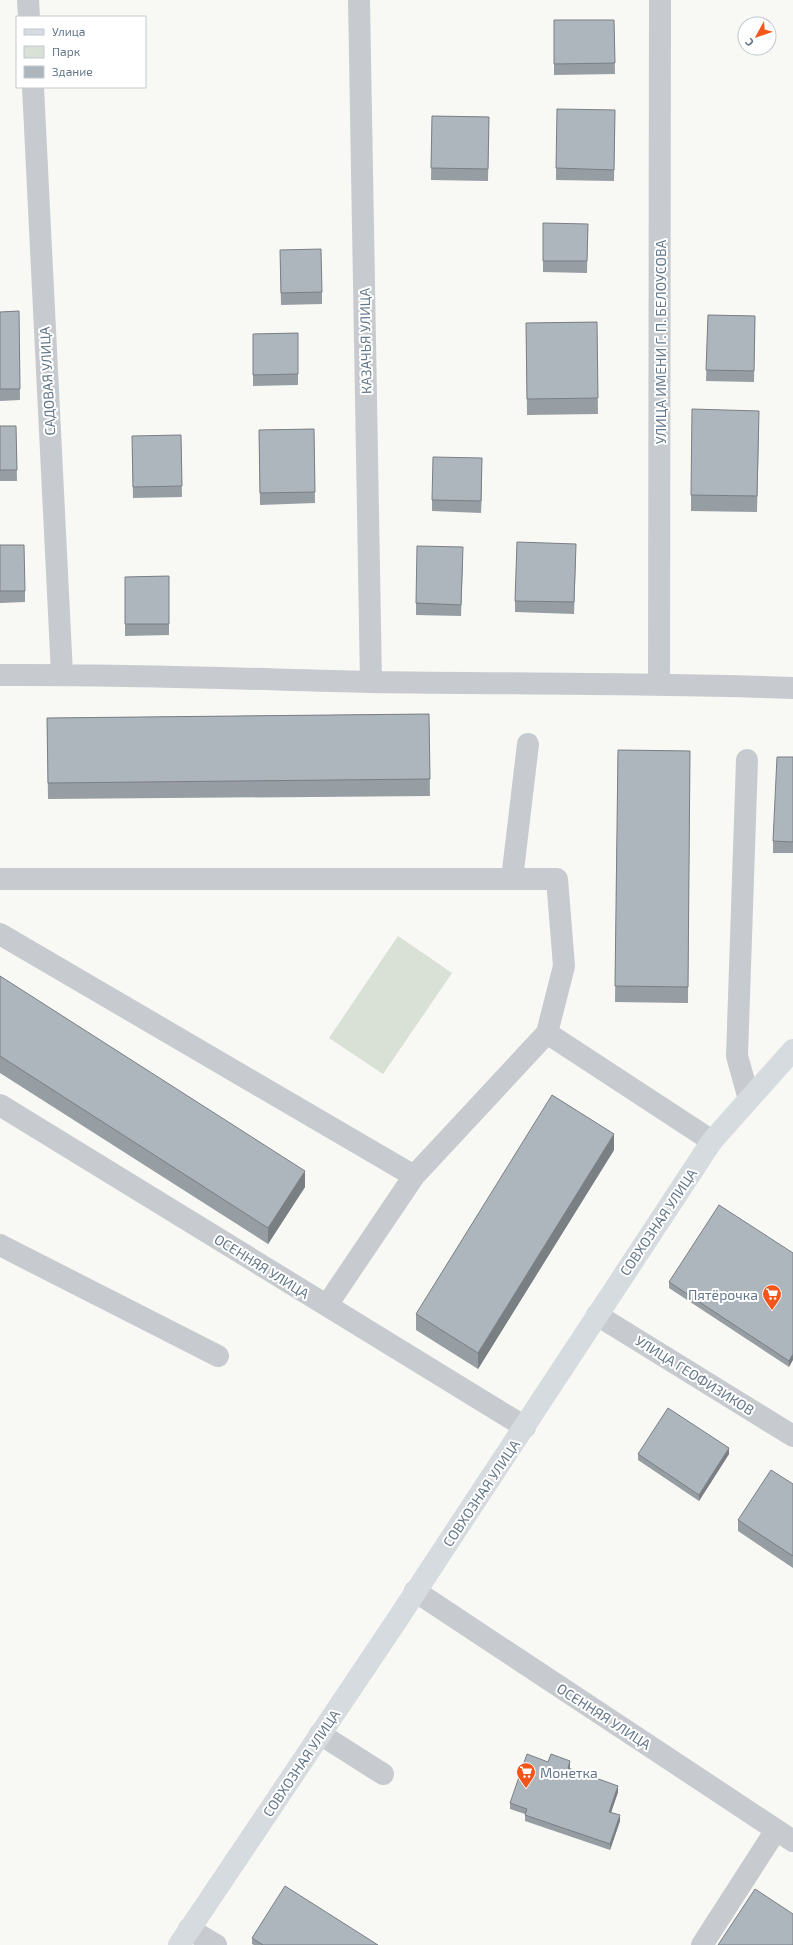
<svg xmlns="http://www.w3.org/2000/svg" width="793" height="1945" viewBox="0 0 793 1945" font-family="'Exo 2',sans-serif">
	<style>
		.green { fill: #d9e0d5 }
		.lines { fill: none; stroke-linecap: round; stroke-linejoin: round }
		.minor { stroke: #c7cbcf; stroke-width: 22 }
		.major { stroke: #d6dbdf; stroke-width: 22 }
		.wall { fill: #969da3 }
		.shaded-wall { fill: #7a7f84 }
		.building { fill: #aeb6bd; stroke: #7a7f84 }
		.labels { text-anchor: middle; dominant-baseline: central; stroke-width: 4; stroke-linejoin: round; paint-order: stroke }
		.street-label { font-size: 14px; fill: #647789; stroke: #fff }
		.poi-label { font-size: 14px; fill: #647789; stroke: #fff; text-anchor: end }
	</style>
	<rect width="100%" height="100%" fill="#f8f8f5"/>
	<path class="green" d="M398,936L452,973L383,1074L329,1038Z"/>
	<g class="lines">
		<path class="minor" d="M28,0L29,17
			M359,0L371,682
			M33,87L62,674
			M0,675C124,674 247,679 371,682C511,684 652,683 793,688
			M659,684L660,0
			M747,760L737,1056L749,1099
			M0,879H557L564,966L547,1033L414,1176L327,1305
			M512,879L528,744
			M0,934L414,1176
			M547,1033L712,1141
			M0,1105L525,1427
			M0,1245L218,1356
			M597,1315L793,1436
			M415,1591L793,1841
			M320,1734L383,1774
			M189,1929L216,1945
			M702,1945L776,1830"/>
		<path class="major" d="M179,1945L399,1617L712,1141L793,1050"/>
	</g>
	<path class="wall" d="M554,20H614L615,74L554,75Z
		M615,110L614,181L556,180V168Z
		M432,116L489,117L488,181L431,180Z
		M588,224L587,273L543,272V261Z
		M280,261L322,292V304L281,305Z
		M19,311L20,400L0,401V312Z
		M708,315L755,316L754,382L706,381Z
		M597,322L598,414L527,415L526,323Z
		M298,333V385L253,386V334Z
		M0,426H16L17,481H0Z
		M759,427L757,512L691,511V495Z
		M314,429L315,503L260,505L259,430Z
		M181,435L182,497L133,498L132,448Z
		M482,469L481,513L432,511V500Z
		M0,545L25,591V602L0,603Z
		M576,555L574,614L515,612V601Z
		M463,559L461,616L416,615V603Z
		M169,576V635L125,636V577Z
		M429,714L430,796L48,799L47,718Z
		M618,750L690,751L688,1003L615,1002Z
		M793,757V853H773V841Z
		M0,976L305,1187L268,1244L0,1073Z
		M614,1150L478,1369L416,1330V1314Z
		M793,1253L789,1367L669,1288V1282Z
		M638,1454H729L699,1501L638,1460Z
		M793,1484V1568L738,1531V1520Z
		M548,1762L570,1767V1769L618,1792L611,1813L620,1821L610,1850L525,1821V1814L510,1809V1803Z
		M252,1938L378,1945H254L252,1944Z"/>
	<path class="shaded-wall" d="M482,458V469L481,513V501Z
		M614,1134V1150L478,1369V1353Z
		M305,1171V1187L268,1244V1228Z
		M793,1354V1360L789,1367V1361Z
		M729,1448V1454L699,1501V1495Z
		M570,1761V1767L568,1774V1768Z
		M618,1786V1792L609,1818V1812Z
		M620,1815V1821L610,1850V1844Z"/>
	<path class="building" d="M554,20H614L615,63L554,64Z
		M557,109L615,110L614,170L556,168Z
		M432,116L489,117L488,169L431,168Z
		M543,223L588,224L587,261H543Z
		M321,249L322,292L281,293L280,250Z
		M19,311L20,389H0V312Z
		M708,315L755,316L754,371L706,370Z
		M597,322L598,398L527,399L526,323Z
		M298,333V374L253,375V334Z
		M692,409L759,411L757,496L691,495Z
		M0,426H16L17,470H0Z
		M314,429L315,492L260,493L259,430Z
		M181,435L182,486L133,487L132,436Z
		M433,457L482,458L481,501L432,500Z
		M517,542L576,544L574,602L515,601Z
		M0,545H24L25,591H0Z
		M417,546L463,547L461,605L416,603Z
		M169,576V624H125V577Z
		M429,714L430,779L48,783L47,718Z
		M618,750L690,751L688,987L615,986Z
		M777,757H793V842L773,841Z
		M0,976L305,1171L268,1228L0,1056Z
		M552,1095L614,1134L478,1353L416,1314Z
		M719,1205L793,1253V1354L789,1361L669,1282Z
		M668,1408L729,1448L699,1495L638,1454Z
		M771,1470L793,1484V1556L738,1520Z
		M527,1754L548,1762L551,1754L570,1761L568,1768L618,1786L609,1812L620,1815L610,1844L525,1815L527,1809L510,1803Z
		M285,1886L378,1945H263L252,1938Z
		M755,1889L793,1914V1945H718Z"/>
	<defs>
		<symbol id="supermarket-pin" viewBox="-11 -11 22 30"><path d="M0 17L-7.5 6A9.5 9.5 0 1 1 7.5 6Z" fill="#f3551a" stroke="#fff"/><path d="M-6-5.5h2.5l.6 2H6L4.5 2H-2.5L-4.4-4H-6ZM-1.5 3.2a1.3 1.3 0 1 0 .1 0ZM3 3.2a1.3 1.3 0 1 0 .1 0Z" fill="#fff"/></symbol>
	</defs>
	<g fill-rule="evenodd">
		<use href="#supermarket-pin" x="761" y="1283" width="22" height="30"/>
		<use href="#supermarket-pin" x="515" y="1761" width="22" height="30"/>
	</g>
	<g class="labels">
		<g class="street-label">
			<text transform="translate(365 341) rotate(-91)">КАЗАЧЬЯ УЛИЦА</text>
			<text transform="translate(660 342) rotate(-90)">УЛИЦА ИМЕНИ Г. П. БЕЛОУСОВА</text>
			<text transform="translate(47 381) rotate(-93)">САДОВАЯ УЛИЦА</text>
			<text transform="translate(658 1222) rotate(-56)">СОВХОЗНАЯ УЛИЦА</text>
			<text transform="translate(262 1266) rotate(32)">ОСЕННЯЯ УЛИЦА</text>
			<text transform="translate(695 1375) rotate(32)">УЛИЦА ГЕОФИЗИКОВ</text>
			<text transform="translate(481 1493) rotate(-56)">СОВХОЗНАЯ УЛИЦА</text>
			<text transform="translate(604 1716) rotate(33)">ОСЕННЯЯ УЛИЦА</text>
			<text transform="translate(301 1763) rotate(-56)">СОВХОЗНАЯ УЛИЦА</text>
		</g>
		<g class="poi-label">
			<text x="758" y="1294">Пятёрочка</text>
			<text x="540" y="1772" text-anchor="start">Монетка</text>
		</g>
	</g>
	<rect x="16" y="16" width="130" height="72" fill="#ffffff" stroke="#c1c9d0"/>
	<rect x="24" y="29" width="20" height="6" fill="#d6dbdf" stroke="#c1c9d0"/>
	<text x="52" y="36" font-size="12" fill="#647789">Улица</text>
	<rect x="24" y="46" width="20" height="12" fill="#d9e0d5" stroke="#c1c9d0"/>
	<text x="52" y="56" font-size="12" fill="#647789">Парк</text>
	<rect x="24" y="66" width="20" height="12" fill="#aeb6bd" stroke="#c1c9d0"/>
	<text x="52" y="76" font-size="12" fill="#647789">Здание</text>
	<g transform="translate(757 36) rotate(230)"><circle r="19" fill="#ffffff" stroke="#c1c9d0"/>
	<path d="M0-3L7 15L0 10L-7 15Z" fill="#f3551a"/>
	<text y="-6" font-size="11" font-weight="bold" text-anchor="middle" fill="#647789">С</text>
	</g>
</svg>
